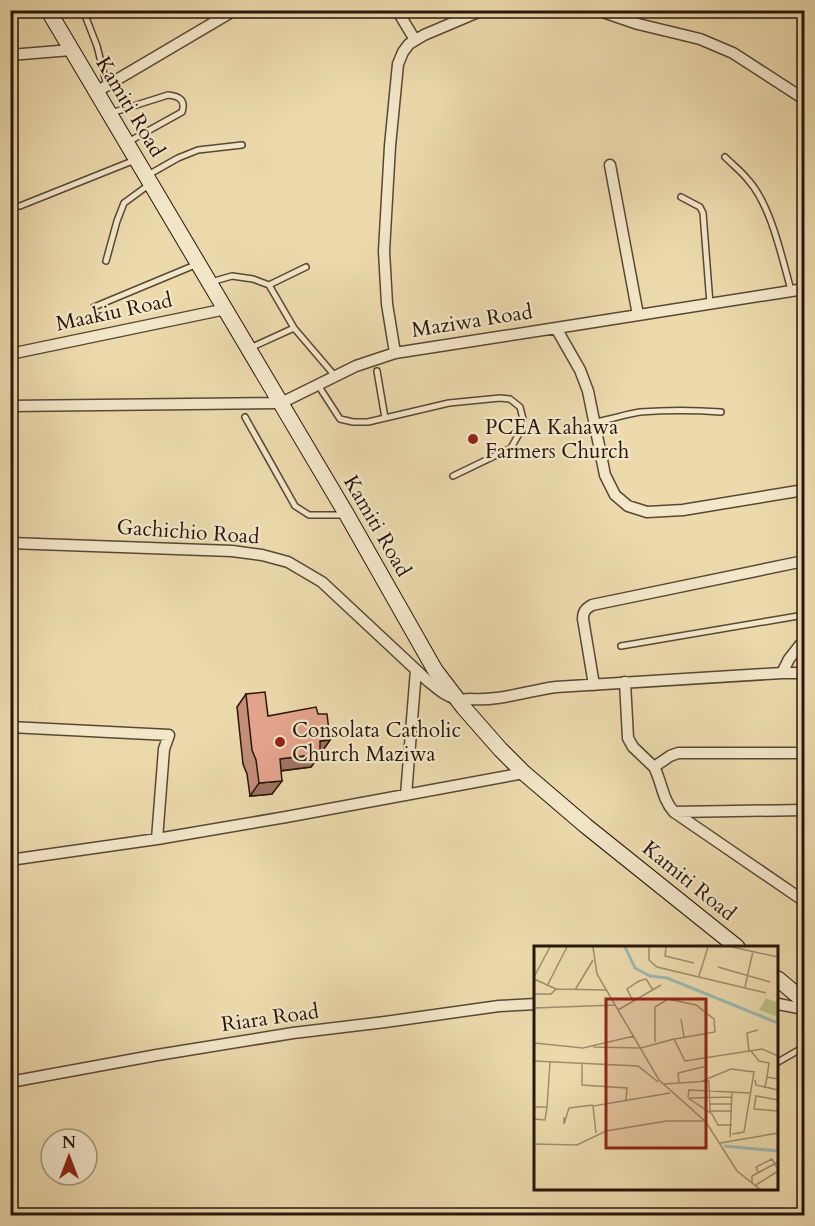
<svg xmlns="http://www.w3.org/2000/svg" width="815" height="1226" viewBox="0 0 815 1226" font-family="Cardo,serif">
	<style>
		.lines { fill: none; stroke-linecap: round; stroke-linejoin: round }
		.lane-casing { stroke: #594734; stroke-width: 8 }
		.street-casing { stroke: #594734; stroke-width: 13 }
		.secondary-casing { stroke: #28160b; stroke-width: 17 }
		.lane { stroke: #f3e7ca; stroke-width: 5 }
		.street { stroke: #f3e7ca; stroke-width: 10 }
		.secondary { stroke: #f3e7ca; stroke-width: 15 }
		.wall { fill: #c48e79; stroke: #28160b; stroke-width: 1.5 }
		.shaded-wall { fill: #a07463; stroke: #28160b; stroke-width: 1.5 }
		.building { fill: #e4a58d; stroke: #28160b; stroke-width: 1.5 }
		.poi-dot { fill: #8f2418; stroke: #f3e7ca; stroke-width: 2 }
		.labels { text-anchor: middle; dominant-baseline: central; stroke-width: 4.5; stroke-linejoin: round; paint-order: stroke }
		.street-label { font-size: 21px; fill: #28160b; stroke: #f3e7ca }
		.poi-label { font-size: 21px; fill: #28160b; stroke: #f3e7ca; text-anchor: start }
		.inset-river { fill: none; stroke: #9bb9b3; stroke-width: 3 }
		.inset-road { fill: none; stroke: #9e8c6c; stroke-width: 1.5 }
		.view { fill: #8f2418; fill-opacity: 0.15; stroke: #8f2418; stroke-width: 3 }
		.inset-edge { fill: none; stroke: #28160b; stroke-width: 3 }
	</style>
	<rect width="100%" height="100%" fill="#ecdaad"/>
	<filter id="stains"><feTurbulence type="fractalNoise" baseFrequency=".00333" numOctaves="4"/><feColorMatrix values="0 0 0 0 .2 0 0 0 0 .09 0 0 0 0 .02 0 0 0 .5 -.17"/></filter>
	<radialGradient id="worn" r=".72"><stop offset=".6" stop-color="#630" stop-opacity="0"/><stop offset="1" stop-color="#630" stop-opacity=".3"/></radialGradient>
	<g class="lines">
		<defs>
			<path id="lane" d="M83,10L97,46L107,86
				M111,113L168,95C179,96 186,100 182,112L128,142
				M725,157C733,165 742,172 749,181C771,206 782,258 791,290
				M148,175L178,158L198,150L242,145
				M681,197L700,207L703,213L710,304
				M20,206L135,160
				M106,261L117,221L124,203L150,184
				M211,282L232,276L253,279L269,285L294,328L335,376
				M269,285L306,267
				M801,289L804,309
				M94,307L195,265
				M250,348L294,328
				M377,371L385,418
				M318,385L340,419L353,422H368L449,403L500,398L510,399L520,407L523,419L521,430L511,448L453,476
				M245,417L295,506L309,515H344
				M594,422C610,420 625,414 640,412C667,410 694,410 721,412
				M621,646L804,615
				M778,1062L804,1047"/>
			<path id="street" d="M210,10L216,21
				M397,10L415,40
				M597,10L638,24L700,39L733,53L804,99
				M10,55L71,50
				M96,92L235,10
				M610,165L638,315
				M556,328L804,289
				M395,353L387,304L384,251L390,146L398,64L403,52L409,44L424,35L483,10
				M10,354L226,309
				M10,406L281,403L356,366L395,353L556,328L580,370L588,391L605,475L615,495L628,506L647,512L683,510L804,490
				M10,543L232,551L262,555L288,562L322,582L428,681C437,688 445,696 457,699C461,700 466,699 471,699C500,701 527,691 556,687L782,673H804
				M782,673L789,659L804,640
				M625,682L628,738L633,747L654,767
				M594,685L583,619C583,612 585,609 592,605L804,561
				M10,727L169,735L164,749L157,839
				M804,753H678L670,756L654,767C662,782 662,799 674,812L804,901
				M406,795L416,670
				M674,812L804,810
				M10,860L157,839L286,817L524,773
				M778,1004L804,1009
				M10,1082L157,1055L293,1033L385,1022L499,1006L536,1004"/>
			<path id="secondary" d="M48,10L347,515L435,670L464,708L500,749L524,773L586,826L737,947
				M778,979L804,1001"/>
		</defs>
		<use href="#lane" class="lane-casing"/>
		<use href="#street" class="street-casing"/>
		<use href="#secondary" class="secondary-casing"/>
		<use href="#lane" class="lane"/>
		<use href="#street" class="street"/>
		<use href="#secondary" class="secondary"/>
	</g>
	<path class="wall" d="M246,694L268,716L318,714L330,740L311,767L281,771L272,794L250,796L247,774L243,764L237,707Z"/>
	<path class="shaded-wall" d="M330,740L311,767L270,772L280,759L320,741Z
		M282,781L272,794L250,796L259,783Z"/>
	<path class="building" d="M265,692L268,716L316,707L318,714H327L330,740L320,741V754L280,759L282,781L259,783L256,760L252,750L246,694Z"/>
	<g class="poi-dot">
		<circle cx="473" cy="439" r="6"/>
		<circle cx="280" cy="742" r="6"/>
	</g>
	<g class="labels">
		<g class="street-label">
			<text transform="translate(130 107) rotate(59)">Kamiti Road</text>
			<text transform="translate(114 312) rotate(-12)">Maakiu Road</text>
			<text transform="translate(472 321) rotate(-9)">Maziwa Road</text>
			<text transform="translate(377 526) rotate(60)">Kamiti Road</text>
			<text transform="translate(188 532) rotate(4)">Gachichio Road</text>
			<text transform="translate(689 881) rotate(39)">Kamiti Road</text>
			<text transform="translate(270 1018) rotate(-8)">Riara Road</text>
		</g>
		<g class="poi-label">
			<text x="485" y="427">PCEA Kahawa<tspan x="485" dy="24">Farmers Church</tspan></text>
			<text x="292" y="730">Consolata Catholic<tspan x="292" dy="24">Church Maziwa</tspan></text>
		</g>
	</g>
	<g transform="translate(534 946)">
		<rect width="244" height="244" fill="#ecdaad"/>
		<path d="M232,52L244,57V71L225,64Z" fill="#bdbe86"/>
		<path class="inset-river" d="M91,1L101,22L116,30L133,32L244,77M190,200L244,205"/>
		<path class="inset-road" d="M59,1L63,28L125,134L172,176L203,225L227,244M115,1V14L123,21L232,47M132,1L131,10L160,17M198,1L244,11M184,21L236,36M165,30L174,1M0,31L16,1M0,33L22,43L72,44M13,40L33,1M211,41L219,5M41,44L59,14M0,48H17L22,43M99,55L93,43L105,35L112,33L119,44M0,62L81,59M84,64L127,39M147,73L150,91M121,96V61L134,53L162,59L180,73L181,86L141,93M0,97L49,102L100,90M59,101L107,102L140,93L151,115L228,103L244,110M215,105L213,87L224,84M217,105L225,115L235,117L233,131M0,115L104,120L124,136M48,118V139L93,142L92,154M221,134L222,139L244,144M168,135L197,123L220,126L210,186L198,188M145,136L144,127L173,120M130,138L175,135L176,166M231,141L233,131L244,133M154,152L155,144L217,147M154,152L178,168L184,179H198M156,152L198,151M244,154L222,150L220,163L244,165M176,158H198M0,161H13L16,116M176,165H198M30,171V178L35,162L59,159M0,173L11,174L13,161M62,187L59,160L136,147M196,191L198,146M186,197L244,187M0,198L43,199L72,185L133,175H170M224,226L222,221L238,213L244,224M218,236V230L244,216M222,239L244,225"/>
		<path class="view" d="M72,53H172V202H72Z"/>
		<rect width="244" height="244" class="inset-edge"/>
	</g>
	<rect width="815" height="1226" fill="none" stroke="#ecdaad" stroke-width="36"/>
	<rect x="12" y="12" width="791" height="1202" fill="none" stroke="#28160b" stroke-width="3"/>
	<rect x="18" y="18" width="779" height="1190" fill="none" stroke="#28160b" stroke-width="1.5"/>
	<g transform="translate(69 1157)"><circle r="28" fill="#f3e7ca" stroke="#a2937e" stroke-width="1.5"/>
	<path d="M0-4.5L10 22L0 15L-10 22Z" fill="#8f2418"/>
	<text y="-9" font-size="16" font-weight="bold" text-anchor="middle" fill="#28160b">N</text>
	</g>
	<rect width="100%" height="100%" filter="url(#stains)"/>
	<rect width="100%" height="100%" fill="url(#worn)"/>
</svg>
